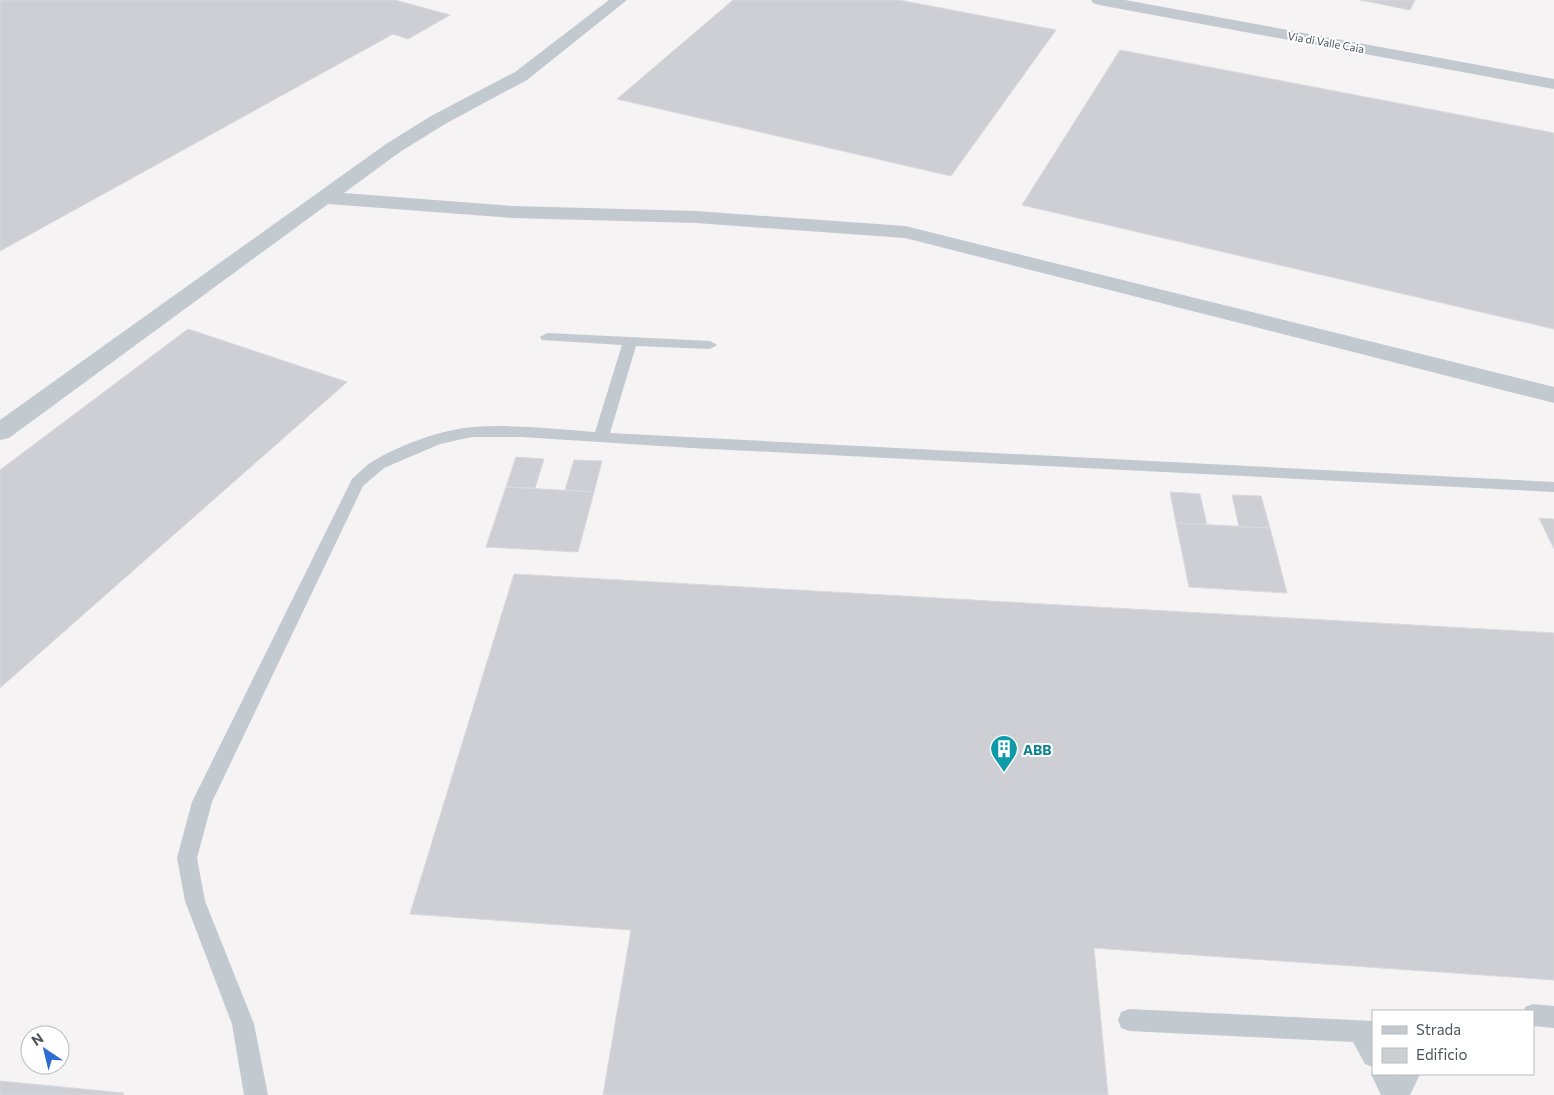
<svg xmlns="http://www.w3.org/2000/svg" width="1554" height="1095" viewBox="0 0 1554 1095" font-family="Commissioner,sans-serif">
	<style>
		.building { fill: #cdcfd4; stroke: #d7d9dd }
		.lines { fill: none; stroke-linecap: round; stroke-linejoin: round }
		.service { fill: #c2c9cf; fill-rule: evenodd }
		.minor { fill: #c2c9cf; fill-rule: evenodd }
		.labels { text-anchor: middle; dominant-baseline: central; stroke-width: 4; stroke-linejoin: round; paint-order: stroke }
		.far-street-label { font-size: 11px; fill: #4c545e; stroke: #fff }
		.culture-label { font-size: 14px; font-weight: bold; fill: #0d838f; stroke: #fff; text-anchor: start }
	</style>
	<rect width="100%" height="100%" fill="#f5f3f3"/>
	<path class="building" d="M0,0H395L450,15L408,39L393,34L0,251Z
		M733,0H899L1056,30L951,176L617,99Z
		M1360,0H1415L1410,10Z
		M1120,50L1554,133V329L1022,205Z
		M188,329L347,382L0,688V470Z
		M516,457L544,459L535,488L506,487Z
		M574,460L602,461L594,492L565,490Z
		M506,487L594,492L578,552L486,547Z
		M1170,492L1200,494L1207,525L1176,523Z
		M1232,495L1261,496L1270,528L1239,527Z
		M1539,518L1554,519V549Z
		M1176,523L1270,528L1287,593L1189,587Z
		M514,574L1554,633V980L1094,948L1108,1095H603L631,930L410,914Z
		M0,1081L124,1093L123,1095H0Z"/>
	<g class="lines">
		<path class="service" d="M547,333L710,341L717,345L710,349L636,346L610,433L1554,482V492L691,448L522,437H472L440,444L384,468L363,486L212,802L197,858L205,901L254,1024L268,1095H244L232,1024L185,901L177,858L192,802L352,479C359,473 367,464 375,460C403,444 440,430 473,427C513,424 555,429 595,432L622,345L542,340L540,337Z
			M1533,1004L1554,1006V1028L1533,1026V1011H1524L1525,1007Z
			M1129,1009L1373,1021V1067L1365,1064L1353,1042L1129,1031L1121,1028L1118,1020L1121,1012Z
			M1373,1069V1074H1394L1395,1076L1396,1074H1420L1410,1095H1381L1371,1074Z"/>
		<path class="minor" d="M609,0H627L527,80L445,124L400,152L344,193L512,206L696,211L905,226L1554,387V403L905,238L696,223L512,218L328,204L9,438L0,440V420L386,144L431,116L515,72Z
			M1091,0H1125L1554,79V89L1099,5L1093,3Z"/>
	</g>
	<defs>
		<symbol id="building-pin" viewBox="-11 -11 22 30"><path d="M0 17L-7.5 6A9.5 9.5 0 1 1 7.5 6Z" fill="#0f9aa8" stroke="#fff"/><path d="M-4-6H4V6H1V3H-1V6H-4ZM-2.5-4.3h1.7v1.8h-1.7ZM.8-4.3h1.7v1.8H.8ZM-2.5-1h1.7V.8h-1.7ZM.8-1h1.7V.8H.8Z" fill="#fff"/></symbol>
	</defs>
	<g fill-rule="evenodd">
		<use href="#building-pin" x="988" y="733" width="32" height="43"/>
	</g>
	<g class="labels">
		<g class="far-street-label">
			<text transform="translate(1326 42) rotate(10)">Via di Valle Caia</text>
		</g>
		<g class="culture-label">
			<text x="1023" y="749">ABB</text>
		</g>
	</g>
	<rect x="1372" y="1010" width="162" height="65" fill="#ffffff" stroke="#b7bbbf"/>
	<rect x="1382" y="1026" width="25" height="8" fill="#c2c9cf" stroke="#b7bbbf"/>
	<text x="1416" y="1035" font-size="15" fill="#4c545e">Strada</text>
	<rect x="1382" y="1048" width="25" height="15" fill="#cdcfd4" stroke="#b7bbbf"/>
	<text x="1416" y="1060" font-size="15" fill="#4c545e">Edificio</text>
	<g transform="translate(45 1050) rotate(325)"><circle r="24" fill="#ffffff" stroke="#b7bbbf"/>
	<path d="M0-4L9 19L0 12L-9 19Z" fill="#2e6bd3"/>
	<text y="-8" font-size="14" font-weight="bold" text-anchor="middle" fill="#4c545e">N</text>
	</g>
</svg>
